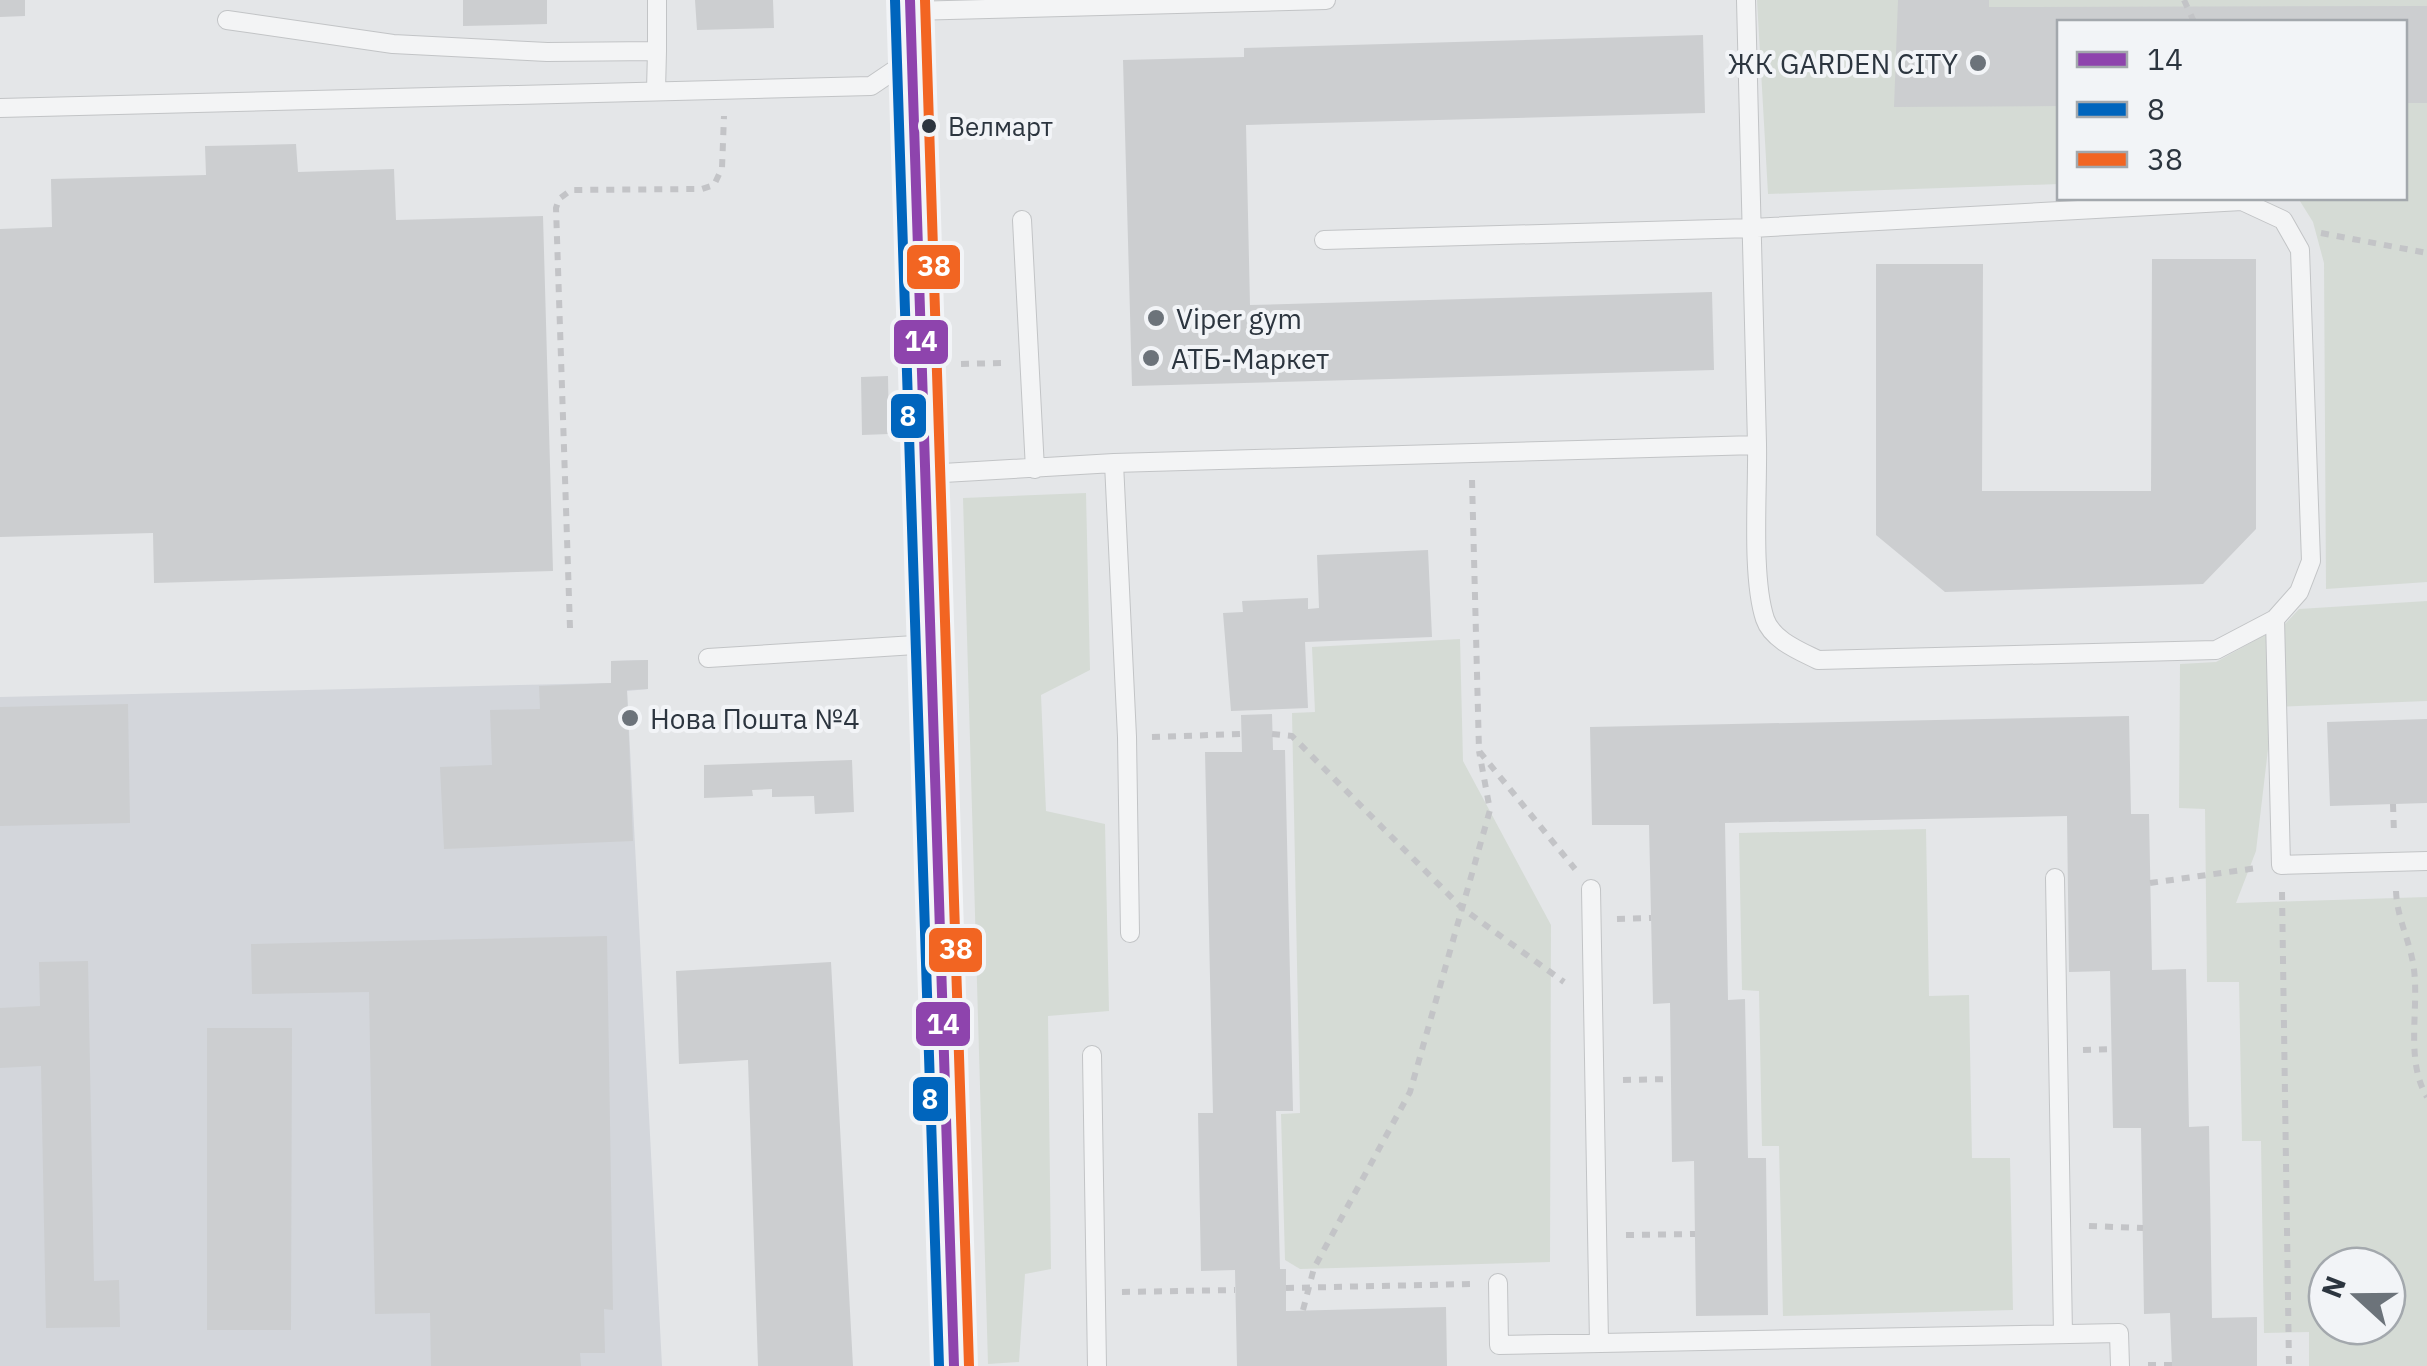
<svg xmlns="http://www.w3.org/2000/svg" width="2427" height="1366" viewBox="0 0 2427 1366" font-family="'IBM Plex Sans',sans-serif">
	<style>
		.built { fill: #d3d6db }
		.green { fill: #d5dbd5; fill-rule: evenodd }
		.building { fill: #ccced0 }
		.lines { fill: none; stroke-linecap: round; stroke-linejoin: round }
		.service-casing { stroke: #c2c4c6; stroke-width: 20 }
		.tertiary-casing { stroke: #c2c4c6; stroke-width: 42 }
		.path { stroke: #c3c4c7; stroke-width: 6; stroke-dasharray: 8 8; stroke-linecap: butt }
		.service { stroke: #f3f4f5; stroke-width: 18 }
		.tertiary { stroke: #f3f4f5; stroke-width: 40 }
		.bus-1-casing { stroke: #f2f4f7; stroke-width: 18 }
		.bus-2-casing { stroke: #f2f4f7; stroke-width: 18 }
		.bus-3-casing { stroke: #f2f4f7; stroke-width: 18 }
		.bus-1 { stroke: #8e44ad; stroke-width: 10 }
		.bus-2 { stroke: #0065bd; stroke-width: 10 }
		.bus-3 { stroke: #f26522; stroke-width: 10 }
		.poi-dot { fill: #6c737a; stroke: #f2f4f7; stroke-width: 4 }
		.bus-dot { fill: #2c353f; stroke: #f2f4f7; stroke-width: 4 }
		.labels { text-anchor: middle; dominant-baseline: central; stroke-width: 8; stroke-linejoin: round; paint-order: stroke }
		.bus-label { font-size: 26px; fill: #2c353f; stroke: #f2f4f7; text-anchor: start }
		.poi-label { font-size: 28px; fill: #2c353f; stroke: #f2f4f7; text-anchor: start }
		.line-badge { stroke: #f2f4f7; stroke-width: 4 }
		.badge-label { font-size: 28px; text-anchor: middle; font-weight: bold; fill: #fff }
	</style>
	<rect width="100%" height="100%" fill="#e4e6e8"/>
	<path class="built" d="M648,660V689L627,691L662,1366H0V697L611,683V661Z"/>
	<path class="green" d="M1757,0H2427V582L2326,589L2324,263L2313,222L2298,198H2404V22H2060L2059,184L1768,194Z
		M1086,493L1090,670L1041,695L1046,811L1105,824L1109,1011L1048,1016L1051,1269L1025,1274L1019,1362L988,1364L963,498Z
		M2427,601V701L2273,707L2256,851L2236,903L2427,897V1366H2309V1332L2264,1333L2261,1141H2242L2239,982H2207L2205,809L2179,808L2180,664L2216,662L2285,624L2299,609ZM2327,1266H2387V1326H2327Z
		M1460,639L1463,761L1551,925L1550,1262L1300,1269L1285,1260L1281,1114L1300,1113L1292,713L1315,712L1312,647Z
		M1926,829L1929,996L1969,995L1972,1158H2010L2013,1310L1783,1316L1779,1146H1762L1759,991L1742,990L1739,833Z"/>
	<path class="building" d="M0,0H25V16L0,17Z
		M463,0H547V24L463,26Z
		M695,0H773L774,28L697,30Z
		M1898,0H1989V7L2427,6V103H2404V22H2060V106L1894,107Z
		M1703,35L1705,113L1246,125L1250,305L1712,292L1714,370L1132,386L1123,60L1244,57V48Z
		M296,144L298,172L394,169L396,220L543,216L553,571L154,583L153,533L0,537V229L52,227L51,179L206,175L205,146Z
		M2152,259H2256V529L2203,584L1945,592L1876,535V264H1983L1982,491H2151Z
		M888,376L889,434L862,435L861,377Z
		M1428,550L1432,637L1305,642L1308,708L1231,711L1223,613L1243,612L1242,601L1308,598V609L1319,608L1317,555Z
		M648,660V689L627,690L633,841L444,849L440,767L492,765L490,710L540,709L539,686L611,683V661Z
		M128,704L130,823L0,826V707Z
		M1272,714L1273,750H1285L1293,1111H1276L1280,1269H1286V1311L1446,1307L1447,1366H1237L1235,1270L1201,1271L1198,1113H1213L1205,752H1242L1241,715Z
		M2129,716L2131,814H2149L2152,970L2186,969L2189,1127L2209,1126L2212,1318L2257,1317V1366H2172L2170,1313L2144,1314L2141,1128H2113L2110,971L2069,972L2067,816L1725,823L1728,1000L1745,999L1748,1158H1766L1768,1315L1696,1316L1694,1161L1672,1162L1670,1003L1653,1004L1649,825H1592L1590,727Z
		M2427,719V803L2330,806L2327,722Z
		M852,760L854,812L815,814L814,796L772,797V789L752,790L753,796L704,798V765Z
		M607,936L613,1310L604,1309L605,1353H580L581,1366H431L430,1313L375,1314L369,992L252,994L251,944Z
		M88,961L94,1281L119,1280L120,1327L46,1328L41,1066L0,1068V1008L40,1006L39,962Z
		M831,962L853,1366H758L748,1060L679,1064L676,971Z
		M207,1028H292L291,1330H207Z"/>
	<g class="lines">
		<defs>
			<path id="service" d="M657,0V51
				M910,11L1326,0
				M227,20L393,44L547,52L657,51L656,90
				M0,108L871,86L911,59
				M1022,220L1035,469
				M1324,240L1752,228L2242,201L2283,220L2300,250L2311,561L2299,592L2275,619L2216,650L1818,660C1800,651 1772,640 1765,619C1751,576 1758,492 1757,444C1754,296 1750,148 1746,0
				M1114,463L1757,445
				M926,474L1114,463L1127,737L1130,933
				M2275,619L2281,865L2427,861
				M708,658L931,644
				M2055,878L2063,1334
				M1591,889L1599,1343
				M1092,1055L1097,1366
				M1498,1283L1499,1345L2119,1333L2120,1366"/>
			<path id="tertiary" d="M910,0L954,1366"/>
		</defs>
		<use href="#service" class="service-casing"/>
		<use href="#tertiary" class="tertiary-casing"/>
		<path class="path" d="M2184,0L2194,22
			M2321,233L2427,253
			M961,364L1003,363
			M1472,480L1479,751L1575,869
			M570,628L556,208L559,199L571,190L702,189L714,185L722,168L724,116
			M1272,734L1292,736L1462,908L1564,982
			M1152,737L1241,734
			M2393,804L2394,833
			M2150,883L2257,868
			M2396,891C2397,916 2407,935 2412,958C2422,1001 2403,1057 2427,1097
			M2282,892L2289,1366
			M1617,919L1651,918
			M2083,1050L2112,1049
			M1623,1080L1671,1079
			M2089,1226L2143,1228
			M1626,1235L1695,1234
			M1286,1288L1471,1284
			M1122,1292L1235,1290
			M1303,1310L1314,1268L1410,1092L1490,810L1479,751
			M2148,1365H2172"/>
		<use href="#service" class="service"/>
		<use href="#tertiary" class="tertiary"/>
		<defs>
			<path id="bus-1" d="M910,0L954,1366"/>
			<path id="bus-2" d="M895,0L939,1366"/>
			<path id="bus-3" d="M925,0L969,1366"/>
		</defs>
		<use href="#bus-1" class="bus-1-casing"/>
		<use href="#bus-2" class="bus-2-casing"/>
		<use href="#bus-3" class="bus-3-casing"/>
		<use href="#bus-1" class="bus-1"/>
		<use href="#bus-2" class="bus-2"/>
		<use href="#bus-3" class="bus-3"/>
	</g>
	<g class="poi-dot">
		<circle cx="1978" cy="63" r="10"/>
		<circle cx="1156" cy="318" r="10"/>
		<circle cx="1151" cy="358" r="10"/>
		<circle cx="630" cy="718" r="10"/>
	</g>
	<circle class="bus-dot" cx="929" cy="126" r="9"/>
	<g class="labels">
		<g class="bus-label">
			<text x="948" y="126">Велмарт</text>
		</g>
		<g class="poi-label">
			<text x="1958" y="63" text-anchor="end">ЖК GARDEN CITY</text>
			<text x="1176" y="318">Viper gym</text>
			<text x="1171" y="358">АТБ-Маркет</text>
			<text x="650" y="718">Нова Пошта №4</text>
		</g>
	</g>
	<g class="line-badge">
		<rect x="905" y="243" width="57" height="48" rx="10" fill="#f26522"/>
		<rect x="892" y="318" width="58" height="48" rx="10" fill="#8e44ad"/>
		<rect x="889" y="392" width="39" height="48" rx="10" fill="#0065bd"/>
		<rect x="927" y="926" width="57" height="48" rx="10" fill="#f26522"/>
		<rect x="914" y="1000" width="58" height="48" rx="10" fill="#8e44ad"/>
		<rect x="911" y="1075" width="39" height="48" rx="10" fill="#0065bd"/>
	</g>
	<g class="badge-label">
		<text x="934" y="276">38</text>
		<text x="921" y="351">14</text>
		<text x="908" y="426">8</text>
		<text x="956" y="959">38</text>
		<text x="943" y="1034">14</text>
		<text x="930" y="1109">8</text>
	</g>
	<rect x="2057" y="20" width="350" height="180" fill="#f2f4f7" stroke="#a3a8ad" stroke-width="2.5"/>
	<rect x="2077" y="52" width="50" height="15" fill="#8e44ad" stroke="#a3a8ad" stroke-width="2.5"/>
	<text x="2147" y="70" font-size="30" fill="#2c353f">14</text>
	<rect x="2077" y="102" width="50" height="15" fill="#0065bd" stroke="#a3a8ad" stroke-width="2.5"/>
	<text x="2147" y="120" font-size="30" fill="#2c353f">8</text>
	<rect x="2077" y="152" width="50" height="15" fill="#f26522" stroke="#a3a8ad" stroke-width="2.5"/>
	<text x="2147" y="170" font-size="30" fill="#2c353f">38</text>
	<g transform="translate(2357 1296) rotate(291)"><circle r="48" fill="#f2f4f7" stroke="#a3a8ad" stroke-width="2.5"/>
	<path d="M0-8L18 38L0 25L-18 38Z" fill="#6c737a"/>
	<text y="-15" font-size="28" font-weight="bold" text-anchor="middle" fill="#2c353f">N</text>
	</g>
</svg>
